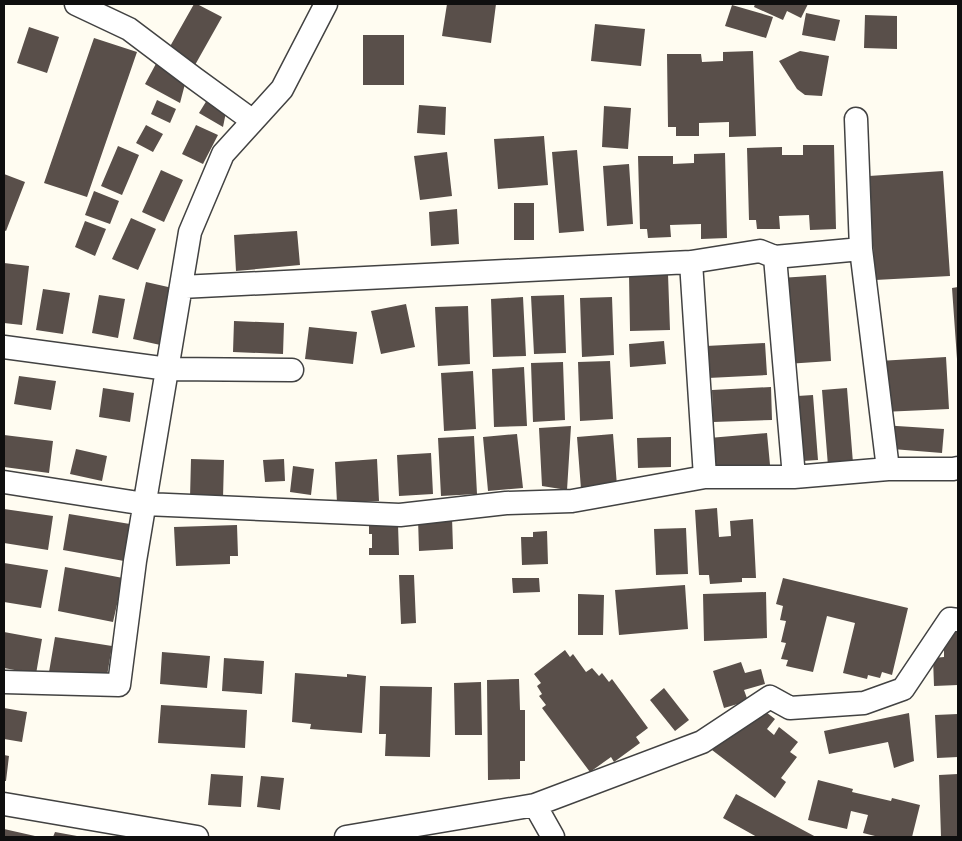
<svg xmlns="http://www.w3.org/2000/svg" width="962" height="841" viewBox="0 0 962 841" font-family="'Times New Roman',serif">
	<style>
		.building { fill: #594f4a }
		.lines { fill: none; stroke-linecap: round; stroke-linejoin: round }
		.minor-casing { stroke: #424242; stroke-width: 25 }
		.minor { stroke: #fff; stroke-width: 22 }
	</style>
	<rect width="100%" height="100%" fill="#fffcf1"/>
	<path class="building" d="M194,4H197L222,17L195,65L168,50Z
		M447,4H496L491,43L442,36Z
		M755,4H808L801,18L787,11L783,20L754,7Z
		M732,5L773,17L766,38L725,26Z
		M806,13L840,20L835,41L802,35Z
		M865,15L897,16V49L864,48Z
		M595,24L645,29L641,66L591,61Z
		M29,27L59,37L47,73L17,63Z
		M363,35H404V85H363Z
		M94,38L137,52L87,197L44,183Z
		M753,51L756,136L729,137V122L699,123V136H676V127H668L667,54H701L702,62L723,61V52Z
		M800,51L829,56L822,96L805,95L797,89L779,61Z
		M158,60L185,84L180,103L145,84Z
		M157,100L176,109L170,123L151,114Z
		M207,100L226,112L223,127L199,113Z
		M419,105L446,107L445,135L417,133Z
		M604,106L631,108L628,149L602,147Z
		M146,125L163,134L153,152L136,143Z
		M196,125L218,135L203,164L182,154Z
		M544,136L548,185L498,189L494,139Z
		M803,145H834L836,229L810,230L809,215L779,216L780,229H757L756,220H749L747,148L782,147V155H803Z
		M118,146L139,155L122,195L101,186Z
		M577,150L584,231L559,233L552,152Z
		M447,152L452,196L420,200L414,156Z
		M725,153L727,238L701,239V224L670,225L671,237L648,238L647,229H640L638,156H673V164L694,163V154Z
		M629,164L633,224L607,226L603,166Z
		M161,170L183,180L164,222L142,212Z
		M943,171L950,276L875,280L869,176Z
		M4,174L25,182L6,231L4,230Z
		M94,191L119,201L110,224L85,215Z
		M514,203H534V240H514Z
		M457,209L459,244L431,246L429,212Z
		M131,218L156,229L138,270L112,259Z
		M85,221L106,229L95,256L75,247Z
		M297,231L300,265L236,271L234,235Z
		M4,263L29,266L22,325L4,323Z
		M668,274L670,330L630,331L629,275Z
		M826,275L831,361L786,364L780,278Z
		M146,282L177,289L165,346L133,339Z
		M958,287V359H957L952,288Z
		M43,289L70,293L63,334L36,330Z
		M99,295L125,299L118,338L92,333Z
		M564,295L566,353L534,354L531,296Z
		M523,297L526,356L493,357L491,299Z
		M612,297L614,355L582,357L580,298Z
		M406,304L415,347L381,354L371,311Z
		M468,306L470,364L438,366L435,307Z
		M234,321L284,323L283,354L233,352Z
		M309,327L357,332L353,364L305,359Z
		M664,341L666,364L630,367L629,344Z
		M765,343L767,375L708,378L706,346Z
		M946,357L949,409L882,412L879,361Z
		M610,361L613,419L580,421L578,362Z
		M563,362L565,420L533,422L531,363Z
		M524,367L527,426L494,427L492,369Z
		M473,371L476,429L444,431L441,373Z
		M19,376L56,381L51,410L14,404Z
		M771,387L772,420L713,422L712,390Z
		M103,388L134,393L130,422L99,417Z
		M847,388L853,463L828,466L822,390Z
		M813,395L818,460L787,462L782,397Z
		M881,425L944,429L942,453L880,448Z
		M571,426L567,490L542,486L539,428Z
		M767,433L770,465L711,470L709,438Z
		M517,434L523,488L488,491L483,437Z
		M613,434L617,486L581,489L577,437Z
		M4,435L53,441L49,473L4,467Z
		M474,436L477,494L441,496L438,438Z
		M671,437V467L638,468L637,438Z
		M76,449L107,456L102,481L70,474Z
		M431,453L433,494L399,496L397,455Z
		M191,459L224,460L223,498H190Z
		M284,459L285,481L265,482L263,460Z
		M377,459L379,501L337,503L335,462Z
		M293,466L314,469L311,495L290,492Z
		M717,508L719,537L731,536L730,521L753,519L756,578H742V582L710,584L709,575H699L695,510Z
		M4,509L53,516L48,550L4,543Z
		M69,514L130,524L124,561L63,550Z
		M452,517L453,549L419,551L418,518Z
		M369,524H398L399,555H369V548H372V534H369Z
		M237,525L238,556H230V564L176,566L174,527Z
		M686,528L688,574L656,575L654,529Z
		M547,531L548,564L522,565L521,537H533V532Z
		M4,563L48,570L41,608L4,602Z
		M65,567L123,578L113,622L58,611Z
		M399,575H414L416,623L401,624Z
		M512,578H539L540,592L513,593Z
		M783,578L908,608L892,675L882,672L880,678L868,675L867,679L843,673L855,623L827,616L813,672L786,666L788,660L781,659L786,643L781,642L786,621L780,620L783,606L776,604Z
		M685,585L688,629L619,635L615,590Z
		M766,592L767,638L704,641L703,594Z
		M578,594L604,595L603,635H578Z
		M958,622V685L934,686L933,658L944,657V647L933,648L932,623Z
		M4,632L42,639L36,674L4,668Z
		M55,637L112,646L107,676L80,672L79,677L49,672Z
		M565,650L570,657L573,654L586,672L592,668L599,676L602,673L609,682L612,679L648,728L636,737L640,743L614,762L611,757L590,772L542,708L546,705L539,696L542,694L537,686L541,683L534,674Z
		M162,652L210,656L207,688L160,684Z
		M224,658L264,661L262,694L222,691Z
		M741,662L745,673L761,669L765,684L744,690L748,701L724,708L713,671Z
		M295,673L347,677V674L366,676L362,733L310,729L311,724L292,722Z
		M519,679L520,710H525V761H520V779L488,780L487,680Z
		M481,682L482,735H455L454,683Z
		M380,686L432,687L430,757L385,756L386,734H379Z
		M664,688L689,720L675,731L650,700Z
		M161,705L247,710L245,748L158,743Z
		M4,708L27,712L22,742L4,739Z
		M762,709L775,719L767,729L774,735L779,727L798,742L790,752L797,757L781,778L786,782L775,798L712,750L727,731L733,736L749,716Z
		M909,713L914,761L894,768L888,742L829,754L824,731Z
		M958,714V757L937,758L935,715Z
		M4,755L9,756L6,781H4Z
		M211,774L243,776L241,807L208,805Z
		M958,774V837H941L939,775Z
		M261,776L284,778L280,810L257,807Z
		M818,780L853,789L852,792L891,801L892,798L920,805L912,837H879L863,833L868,815L851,811L847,829L808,820Z
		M736,794L816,837H757L723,818Z
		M4,829L35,836V837H4Z
		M55,832L77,836V837H53Z"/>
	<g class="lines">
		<defs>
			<path id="minor" d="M76,4L129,29L194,78L253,121
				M856,119L861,249L888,469
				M775,257L794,477
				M691,262L705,477
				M181,287L691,262L760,251L775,257L861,249
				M4,347L168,369L292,370
				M4,482L145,504L400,515L506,503L572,501L705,477H794L888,469H953L958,468
				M4,682L119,685L135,561L190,232L223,154L282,89L326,4
				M4,804L197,837
				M535,805L553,837
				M346,837L535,805L702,742L770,697L790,708L864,703L903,689L950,619L958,620"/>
		</defs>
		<use href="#minor" class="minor-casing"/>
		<use href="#minor" class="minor"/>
	</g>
	<rect width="962" height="841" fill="none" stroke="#0f0f0f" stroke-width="10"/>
</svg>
